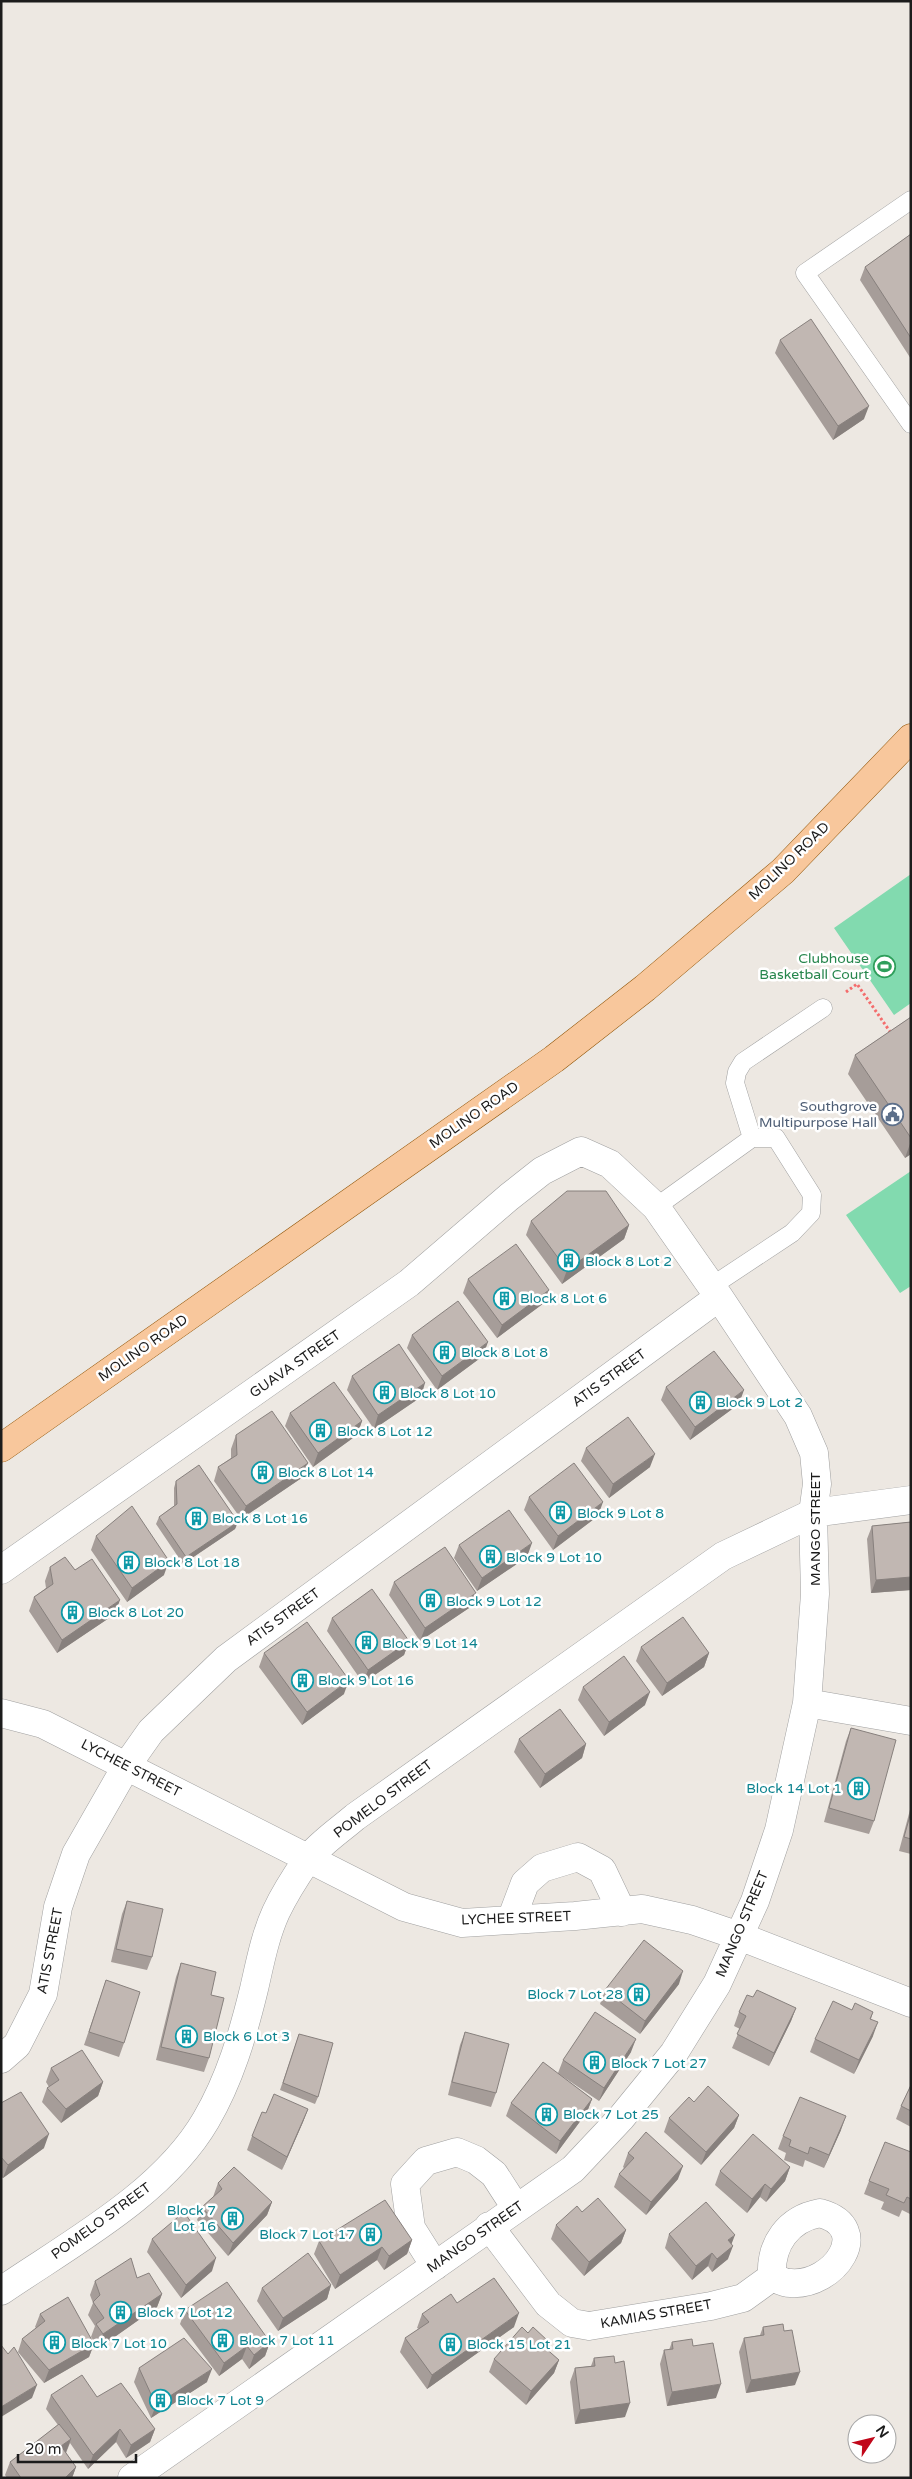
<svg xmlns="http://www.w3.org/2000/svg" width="912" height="2479" viewBox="0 0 912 2479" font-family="'Varela Round',sans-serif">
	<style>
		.pitch { fill: #82daaf }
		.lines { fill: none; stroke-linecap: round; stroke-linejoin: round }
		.lane-casing { stroke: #a0a0a0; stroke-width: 19 }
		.street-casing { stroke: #a0a0a0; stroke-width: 29 }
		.primary-casing { stroke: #8f5305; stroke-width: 29 }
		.path { stroke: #f46c6c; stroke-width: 3; stroke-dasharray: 2.5 2.5; stroke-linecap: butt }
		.lane { stroke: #fff; stroke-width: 18 }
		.street { stroke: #fff; stroke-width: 28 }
		.primary { stroke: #f8c79c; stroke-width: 28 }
		.wall { fill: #a69d99 }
		.shaded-wall { fill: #87807d }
		.building { fill: #c1b7b2; stroke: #87807d }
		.labels { text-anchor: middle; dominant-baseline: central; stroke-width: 5; stroke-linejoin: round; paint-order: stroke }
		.street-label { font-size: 14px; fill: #1c1c1c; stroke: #fff }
		.leisure-label { font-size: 14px; fill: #27864d; stroke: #fff; text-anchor: end }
		.service-label { font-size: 14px; fill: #4e5e75; stroke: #fff; text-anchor: end }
		.culture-label { font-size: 14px; fill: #0d838f; stroke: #fff; text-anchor: start }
	</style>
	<rect width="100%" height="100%" fill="#ede8e2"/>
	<path class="pitch" d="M911,874V1003L894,1015L834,928Z
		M911,1171V1286L900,1293L846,1215Z"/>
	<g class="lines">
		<defs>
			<path id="lane" d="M911,200L805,273L911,424
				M752,1138L735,1083L737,1072L743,1062L823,1008
				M656,1207L752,1138H776L812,1195L811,1213L792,1233L712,1286"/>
			<path id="street" d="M1,1570L409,1283L509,1197L542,1171L581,1151L610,1164L656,1207L719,1297L798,1416L814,1453L817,1484L813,1513L815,1594L807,1703L779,1830L755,1901L717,1984L674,2053L621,2118L573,2169L132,2478
				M807,1703L911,1721
				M1,1713L43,1724L404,1907L462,1923L575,1916L642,1909L692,1920L739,1936L911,2003
				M511,1920L525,1883L542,1868L578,1857L602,1870L622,1912
				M1,2059L17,2045L43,1994L58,1907L76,1854L127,1765L151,1731L226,1659L719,1297
				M820,2213C875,2228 834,2287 790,2283C784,2283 777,2279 772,2277C770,2244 788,2219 820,2213Z
				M489,2226L548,2304L572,2323L589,2326L711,2306L743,2298L772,2277
				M435,2266L411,2228L405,2184L426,2161L457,2152L476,2160L494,2174L516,2208
				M1,2291C71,2243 163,2194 206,2120C230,2079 243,2034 254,1989C260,1963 265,1936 276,1912C284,1895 296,1876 307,1860C319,1844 340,1830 355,1817L723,1556L813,1513L911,1500"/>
			<path id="primary" d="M1,1448L554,1059L645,988L783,871L911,738"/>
		</defs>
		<use href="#lane" class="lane-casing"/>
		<use href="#street" class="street-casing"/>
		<use href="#primary" class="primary-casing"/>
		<path class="path" d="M846,992L857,984L891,1033"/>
		<use href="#lane" class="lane"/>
		<use href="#street" class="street"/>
		<use href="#primary" class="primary"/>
	</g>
	<path class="wall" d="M911,234V359L860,280L865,267Z
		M780,340L864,419L833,440L775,353Z
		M911,1017V1154L905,1158L848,1074L855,1055Z
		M531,1221L629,1225L624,1239L562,1284L526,1235Z
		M468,1279L544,1303L497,1338L463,1293Z
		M412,1335L483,1356L437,1390L407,1348Z
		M352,1376L421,1397L374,1429L347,1390Z
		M666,1387L739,1404L690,1440L661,1400Z
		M290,1413L362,1421L357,1435L313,1467L285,1426Z
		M236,1435L303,1477L241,1519L214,1481L218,1467L231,1458V1449Z
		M586,1448L650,1467L609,1498L581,1461Z
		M176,1481L238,1522L235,1529L183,1564L156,1524L159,1517L174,1506V1488Z
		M529,1497L598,1516L553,1550L524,1510Z
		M911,1522V1590L871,1593L867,1539L872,1526Z
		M96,1536L164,1575L127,1602L91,1550Z
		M459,1545L527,1557L477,1591L454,1558Z
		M50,1567L75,1570L115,1614L57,1653L29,1611L34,1597L46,1588L45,1581Z
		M394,1582L472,1606L420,1641L389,1595Z
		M332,1618L409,1641L404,1655L363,1683L327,1631Z
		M641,1647L709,1653L704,1667L662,1696L636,1661Z
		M264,1653L344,1694L302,1725L259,1667Z
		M583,1687L645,1705L604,1736L578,1700Z
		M851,1728L874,1821L869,1834L824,1822L846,1741Z
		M519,1739L586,1744L582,1758L540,1788L514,1752Z
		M911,1806V1854L899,1851Z
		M127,1901L152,1957L147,1970L111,1962L122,1914Z
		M181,1963L211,1995L209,2058L204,2072L156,2060L176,1977Z
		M106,1980L124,2043L119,2057L84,2045Z
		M679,1984L640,2034L600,2004L605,1990Z
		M753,1997L796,2008L791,2021L769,2066L732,2048L740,2029L734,2026L739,2012Z
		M852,2010L873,2012L871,2019L873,2036L854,2074L810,2052L815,2039Z
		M465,2032L496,2093L491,2107L448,2095L460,2045Z
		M299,2034L318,2097L315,2104L280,2090Z
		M631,2052L599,2101L559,2074L592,2099L587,2112L556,2154L506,2116L511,2103L558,2073L563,2060Z
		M51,2068L103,2082L98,2096L61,2123L42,2102L47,2088L49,2087L46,2082Z
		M911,2085V2127L896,2119L901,2106Z
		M694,2102L739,2115L734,2128L701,2165L664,2132L669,2118Z
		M1,2103L44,2148L3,2178L1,2177Z
		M308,2109L303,2122L282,2170L247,2150L252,2136L266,2113Z
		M841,2130L824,2168L805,2160L803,2167L784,2160L786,2153L778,2149L783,2136Z
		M911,2152V2212L910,2214L902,2210L899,2217L881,2209L884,2202L864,2194L869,2181Z
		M628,2153L678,2179L646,2215L614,2187L619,2174L624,2168L623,2167Z
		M790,2167L785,2181L766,2202L760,2197L747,2213L715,2185L720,2171Z
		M218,2183L272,2202L267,2215L228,2256L197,2220L202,2207L213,2197Z
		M582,2212L626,2230L621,2243L584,2276L551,2239L556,2225Z
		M669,2234L728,2259L712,2272L708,2266L692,2280L665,2248Z
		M152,2239L212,2271L181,2298L147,2252Z
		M412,2240L407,2254L384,2270L377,2260L335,2289L314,2254L319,2241Z
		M137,2278L162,2294L157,2307L99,2348L91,2337L95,2326L88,2315L93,2303L90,2295L95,2281Z
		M331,2285L327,2299L278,2331L257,2301L262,2288Z
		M457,2303L514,2327L427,2389L400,2352L405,2338L419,2329L417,2328L422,2314Z
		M185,2310L270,2342L265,2356L249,2369L242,2359L219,2376L180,2324Z
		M40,2314L94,2344L89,2357L44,2383L18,2352L22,2339L36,2328L35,2327Z
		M763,2327L795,2385L746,2393L739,2352L744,2338L760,2335Z
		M672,2342L693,2346L716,2398L667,2406L660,2364L664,2350H669Z
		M545,2348L559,2360L554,2373L526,2405L489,2372L494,2359Z
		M594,2358L615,2363L625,2417L575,2424L570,2382L575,2368L591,2366Z
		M139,2368L207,2382L151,2418L134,2382Z
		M51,2395L97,2397L155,2429L150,2442L126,2458L116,2442L88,2469L70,2443L66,2453L76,2467L72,2478H7L5,2475L10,2462L58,2425L46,2409Z"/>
	<path class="shaded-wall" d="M869,406L864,419L833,440L838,426Z
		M911,1141V1154L905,1158Z
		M629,1225L624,1239L562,1284L567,1270Z
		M549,1290L544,1303L497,1338L502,1325Z
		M488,1342L483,1356L437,1390L442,1376Z
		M425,1383L421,1397L374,1429L378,1415Z
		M744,1390L739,1404L690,1440L695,1427Z
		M362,1421L357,1435L313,1467L318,1453Z
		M655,1454L650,1467L609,1498L613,1484Z
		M308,1463L303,1477L241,1519L246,1506Z
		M603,1502L598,1516L553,1550L558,1536Z
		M238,1522L235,1529L183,1564L186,1557Z
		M532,1543L527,1557L477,1591L482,1578Z
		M169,1561L164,1575L127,1602L132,1588Z
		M911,1577V1590L871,1593L876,1580Z
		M476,1593L472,1606L420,1641L425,1628Z
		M120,1600L115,1614L57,1653L62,1640Z
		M409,1641L404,1655L363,1683L368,1670Z
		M709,1653L704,1667L662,1696L667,1683Z
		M349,1680L344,1694L302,1725L307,1712Z
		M650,1692L645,1705L604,1736L609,1722Z
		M586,1744L582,1758L540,1788L545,1774Z
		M683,1971L679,1984L640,2034L645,2021Z
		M796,2008L791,2021L769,2066L774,2053Z
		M878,2022L873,2036L854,2074L859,2060Z
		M636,2039L631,2052L599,2101L604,2088Z
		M103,2082L98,2096L61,2123L66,2109Z
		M592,2099L587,2112L556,2154L560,2141Z
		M308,2109L303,2122L282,2170L287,2157Z
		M739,2115L734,2128L701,2165L706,2152Z
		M846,2116L841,2130L824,2168L829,2155Z
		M49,2134L44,2148L3,2178L8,2165Z
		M683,2166L678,2179L646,2215L651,2202Z
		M790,2167L785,2181L766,2202L771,2189Z
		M765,2184L760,2197L747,2213L752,2199Z
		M272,2202L267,2215L228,2256L233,2243Z
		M626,2230L621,2243L584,2276L589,2262Z
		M735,2235L730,2248L733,2246L728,2259L712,2272L717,2259L728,2240Z
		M412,2240L407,2254L384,2270L389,2256Z
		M382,2247L377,2260L335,2289L340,2275Z
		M712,2253L708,2266L692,2280L696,2266Z
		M216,2258L212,2271L181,2298L186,2285Z
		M331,2285L327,2299L278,2331L283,2318Z
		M162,2294L157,2307L99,2348L103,2334Z
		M519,2313L514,2327L427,2389L432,2375Z
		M270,2342L265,2356L249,2369L254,2355Z
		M94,2344L89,2357L44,2383L49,2370Z
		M247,2346L242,2359L219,2376L224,2363Z
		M559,2360L554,2373L526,2405L531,2391Z
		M212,2369L207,2382L151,2418L156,2405Z
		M800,2372L795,2385L746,2393L751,2380Z
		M721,2384L716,2398L667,2406L672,2392Z
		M37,2385L32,2398L1,2417V2407Z
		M630,2403L625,2417L575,2424L580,2410Z
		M120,2429L116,2442L88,2469L93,2455Z
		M155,2429L150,2442L126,2458L131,2445Z
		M71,2439L66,2452L56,2459L61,2446Z
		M76,2467L72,2478H65Z"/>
	<path class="building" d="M911,234V338L865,267Z
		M811,319L869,406L838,426L780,340Z
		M911,1017V1138L855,1055Z
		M567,1191H606L629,1225L567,1270L531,1221Z
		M516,1244L549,1290L502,1325L468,1279Z
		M458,1301L488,1342L442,1376L412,1335Z
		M399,1344L425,1383L378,1415L352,1376Z
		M714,1351L744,1390L695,1427L666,1387Z
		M334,1382L362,1421L318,1453L290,1413Z
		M272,1411L308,1463L246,1506L218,1467L237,1455L236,1435Z
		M628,1417L655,1454L613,1484L586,1448Z
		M574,1463L603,1502L558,1536L529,1497Z
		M199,1465L238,1522L186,1557L159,1517L177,1504L176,1481Z
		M132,1506L169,1561L132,1588L96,1536Z
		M509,1510L532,1543L482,1578L459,1545Z
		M911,1522V1577L876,1580L872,1526Z
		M445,1547L476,1593L425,1628L394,1582Z
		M65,1557L75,1570L92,1559L120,1600L62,1640L34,1597L53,1584L50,1567Z
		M372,1589L409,1641L368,1670L332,1618Z
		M683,1617L709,1653L667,1683L641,1647Z
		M307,1622L349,1680L307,1712L264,1653Z
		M624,1656L650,1692L609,1722L583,1687Z
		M560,1709L586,1744L545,1774L519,1739Z
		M851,1728L896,1740L874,1821L829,1808Z
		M911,1812V1839L904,1837Z
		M127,1901L163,1909L152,1957L116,1949Z
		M644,1940L683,1971L645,2021L605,1990Z
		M181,1963L216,1972L211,1995L224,1998L209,2058L161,2047Z
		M106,1980L140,1992L124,2043L89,2032Z
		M757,1990L796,2008L774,2053L737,2034L746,2016L739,2012L747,1995L753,1997Z
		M833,2001L852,2010L855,2003L873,2012L870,2019L878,2022L859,2060L815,2039Z
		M595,2012L636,2039L604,2088L563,2060Z
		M465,2032L509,2044L496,2093L452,2082Z
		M299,2034L333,2043L318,2097L283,2083Z
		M82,2050L103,2082L66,2109L47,2088L59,2080L51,2068Z
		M543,2062L592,2099L560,2141L511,2103Z
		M911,2085V2111L901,2106Z
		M708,2086L739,2115L706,2152L669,2118L689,2097L694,2102Z
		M21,2092L49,2134L8,2165L1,2157V2103Z
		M274,2094L308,2109L287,2157L252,2136L262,2112L266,2113Z
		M800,2097L846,2116L829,2155L810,2147L808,2154L789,2146L791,2140L783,2136Z
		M646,2132L683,2166L651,2202L619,2174L634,2158L628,2153Z
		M753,2134L790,2167L771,2189L765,2184L752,2199L720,2171Z
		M885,2142L911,2152V2199L907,2197L904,2203L886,2195L889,2189L869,2181Z
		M234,2167L272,2202L233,2243L202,2207L222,2189L218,2183Z
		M598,2198L626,2230L589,2262L556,2225L577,2206L582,2212Z
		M385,2200L412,2240L389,2256L382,2247L340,2275L319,2241Z
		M706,2202L735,2235L728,2240L733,2246L717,2259L712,2253L696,2266L669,2234Z
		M184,2212L216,2258L186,2285L152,2239Z
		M308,2253L331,2285L283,2318L262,2288Z
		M131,2258L137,2278L149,2273L162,2294L103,2334L96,2324L104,2318L93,2302L100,2295L95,2281Z
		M494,2278L519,2313L432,2375L405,2338L429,2322L422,2314L451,2294L457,2303Z
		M227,2282L270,2342L254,2355L247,2346L224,2363L185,2310Z
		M68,2297L94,2344L49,2370L22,2339L45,2321L40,2314Z
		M783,2324L784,2331L792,2330L800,2372L751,2380L744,2338L764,2335L763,2327Z
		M522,2327L528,2333L533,2327L548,2341L543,2346L559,2360L531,2391L494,2359Z
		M184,2338L212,2369L156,2405L139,2368Z
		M692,2339L693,2346L713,2343L721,2384L672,2392L664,2350L673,2349L672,2342Z
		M1,2345L8,2354L14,2347L37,2385L1,2407Z
		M614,2356L615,2363L624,2361L630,2403L580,2410L575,2368L595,2366L594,2358Z
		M82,2375L97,2397L121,2383L155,2429L131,2445L120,2429L93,2455L51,2395Z
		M59,2424L71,2439L61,2446L76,2467L65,2478H21L10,2462Z"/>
	<defs>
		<symbol id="stadium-ring" viewBox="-11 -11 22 22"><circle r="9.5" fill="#fff" stroke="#2e9e5b" stroke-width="1.5"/><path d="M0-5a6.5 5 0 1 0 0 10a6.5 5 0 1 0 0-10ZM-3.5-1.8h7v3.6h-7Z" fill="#2e9e5b"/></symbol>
		<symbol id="civic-ring" viewBox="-11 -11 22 22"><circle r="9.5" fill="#fff" stroke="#5c6f8a" stroke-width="1.5"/><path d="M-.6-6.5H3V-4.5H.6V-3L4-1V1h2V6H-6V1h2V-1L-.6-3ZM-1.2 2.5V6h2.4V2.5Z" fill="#5c6f8a"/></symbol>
		<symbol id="building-ring" viewBox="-11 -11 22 22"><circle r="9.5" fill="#fff" stroke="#0f9aa8" stroke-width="1.5"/><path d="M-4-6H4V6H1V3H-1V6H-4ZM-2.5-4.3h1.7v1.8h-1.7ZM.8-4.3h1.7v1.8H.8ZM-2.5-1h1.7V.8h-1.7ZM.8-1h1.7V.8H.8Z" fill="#0f9aa8"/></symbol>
	</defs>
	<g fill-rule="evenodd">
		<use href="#stadium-ring" x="872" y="954" width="25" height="25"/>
		<use href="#civic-ring" x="880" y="1102" width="25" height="25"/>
		<use href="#building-ring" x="556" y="1248" width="25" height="25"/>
		<use href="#building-ring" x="492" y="1286" width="25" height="25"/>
		<use href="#building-ring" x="432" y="1340" width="25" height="25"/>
		<use href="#building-ring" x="372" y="1380" width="25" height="25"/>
		<use href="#building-ring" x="688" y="1390" width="25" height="25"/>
		<use href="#building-ring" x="308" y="1418" width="25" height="25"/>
		<use href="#building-ring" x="250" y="1460" width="25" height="25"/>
		<use href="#building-ring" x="548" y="1500" width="25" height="25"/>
		<use href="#building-ring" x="184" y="1506" width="25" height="25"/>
		<use href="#building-ring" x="478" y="1544" width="25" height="25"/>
		<use href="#building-ring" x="116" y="1550" width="25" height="25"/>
		<use href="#building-ring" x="418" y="1588" width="25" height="25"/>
		<use href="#building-ring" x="60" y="1600" width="25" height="25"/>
		<use href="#building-ring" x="354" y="1630" width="25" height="25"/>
		<use href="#building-ring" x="290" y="1668" width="25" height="25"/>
		<use href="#building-ring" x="846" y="1776" width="25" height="25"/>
		<use href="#building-ring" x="626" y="1982" width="25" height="25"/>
		<use href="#building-ring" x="174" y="2024" width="25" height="25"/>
		<use href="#building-ring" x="582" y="2050" width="25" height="25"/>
		<use href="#building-ring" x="534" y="2102" width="25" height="25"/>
		<use href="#building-ring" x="220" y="2206" width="25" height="25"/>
		<use href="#building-ring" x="358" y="2222" width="25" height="25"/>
		<use href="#building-ring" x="108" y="2300" width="25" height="25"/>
		<use href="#building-ring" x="210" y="2328" width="25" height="25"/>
		<use href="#building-ring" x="42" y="2330" width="25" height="25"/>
		<use href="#building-ring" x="438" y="2332" width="25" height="25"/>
		<use href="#building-ring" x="148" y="2388" width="25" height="25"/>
	</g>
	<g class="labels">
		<g class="street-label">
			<text transform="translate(789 861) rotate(-44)">MOLINO ROAD</text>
			<text transform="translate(474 1115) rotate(-35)">MOLINO ROAD</text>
			<text transform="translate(143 1348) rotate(-35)">MOLINO ROAD</text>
			<text transform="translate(295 1364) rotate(-35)">GUAVA STREET</text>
			<text transform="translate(609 1378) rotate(-36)">ATIS STREET</text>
			<text transform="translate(815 1529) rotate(-90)">MANGO STREET</text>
			<text transform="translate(283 1617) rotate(-36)">ATIS STREET</text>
			<text transform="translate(131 1768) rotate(27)">LYCHEE STREET</text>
			<text transform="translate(383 1799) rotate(-37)">POMELO STREET</text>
			<text transform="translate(516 1918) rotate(-2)">LYCHEE STREET</text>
			<text transform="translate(742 1924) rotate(-67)">MANGO STREET</text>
			<text transform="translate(50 1951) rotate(-79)">ATIS STREET</text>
			<text transform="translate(101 2221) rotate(-36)">POMELO STREET</text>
			<text transform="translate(475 2237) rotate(-35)">MANGO STREET</text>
			<text transform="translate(656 2314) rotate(-10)">KAMIAS STREET</text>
		</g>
		<g class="leisure-label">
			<text x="869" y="958">Clubhouse<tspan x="869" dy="16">Basketball Court</tspan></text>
		</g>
		<g class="service-label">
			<text x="877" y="1106">Southgrove<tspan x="877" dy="16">Multipurpose Hall</tspan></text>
		</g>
		<g class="culture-label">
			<text x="585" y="1261">Block 8 Lot 2</text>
			<text x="520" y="1298">Block 8 Lot 6</text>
			<text x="461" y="1352">Block 8 Lot 8</text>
			<text x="400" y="1393">Block 8 Lot 10</text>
			<text x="716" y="1402">Block 9 Lot 2</text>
			<text x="337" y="1431">Block 8 Lot 12</text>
			<text x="278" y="1472">Block 8 Lot 14</text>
			<text x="577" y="1513">Block 9 Lot 8</text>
			<text x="212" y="1518">Block 8 Lot 16</text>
			<text x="506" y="1557">Block 9 Lot 10</text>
			<text x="144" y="1562">Block 8 Lot 18</text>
			<text x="446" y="1601">Block 9 Lot 12</text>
			<text x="88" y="1612">Block 8 Lot 20</text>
			<text x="382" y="1643">Block 9 Lot 14</text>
			<text x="318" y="1680">Block 9 Lot 16</text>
			<text x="842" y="1788" text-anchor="end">Block 14 Lot 1</text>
			<text x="623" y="1994" text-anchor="end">Block 7 Lot 28</text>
			<text x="203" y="2036">Block 6 Lot 3</text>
			<text x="611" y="2063">Block 7 Lot 27</text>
			<text x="563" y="2114">Block 7 Lot 25</text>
			<text x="216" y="2210" text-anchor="end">Block 7<tspan x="216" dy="16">Lot 16</tspan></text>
			<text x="355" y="2234" text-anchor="end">Block 7 Lot 17</text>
			<text x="137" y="2312">Block 7 Lot 12</text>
			<text x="239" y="2340">Block 7 Lot 11</text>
			<text x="71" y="2343">Block 7 Lot 10</text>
			<text x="467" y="2344">Block 15 Lot 21</text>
			<text x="177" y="2400">Block 7 Lot 9</text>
		</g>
	</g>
	<rect width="912" height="2479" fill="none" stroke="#1c1c1c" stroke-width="5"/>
	<g transform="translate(872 2439) rotate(55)"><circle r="24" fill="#ffffff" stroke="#a4a4a4"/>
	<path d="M0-4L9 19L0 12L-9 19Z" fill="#c1071a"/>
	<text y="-8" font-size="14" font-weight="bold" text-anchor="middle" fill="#1c1c1c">N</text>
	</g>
	<path d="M18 2454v8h118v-8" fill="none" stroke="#1c1c1c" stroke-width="2.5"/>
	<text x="25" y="2454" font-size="15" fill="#1c1c1c" stroke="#ffffff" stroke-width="4" paint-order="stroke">20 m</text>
</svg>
